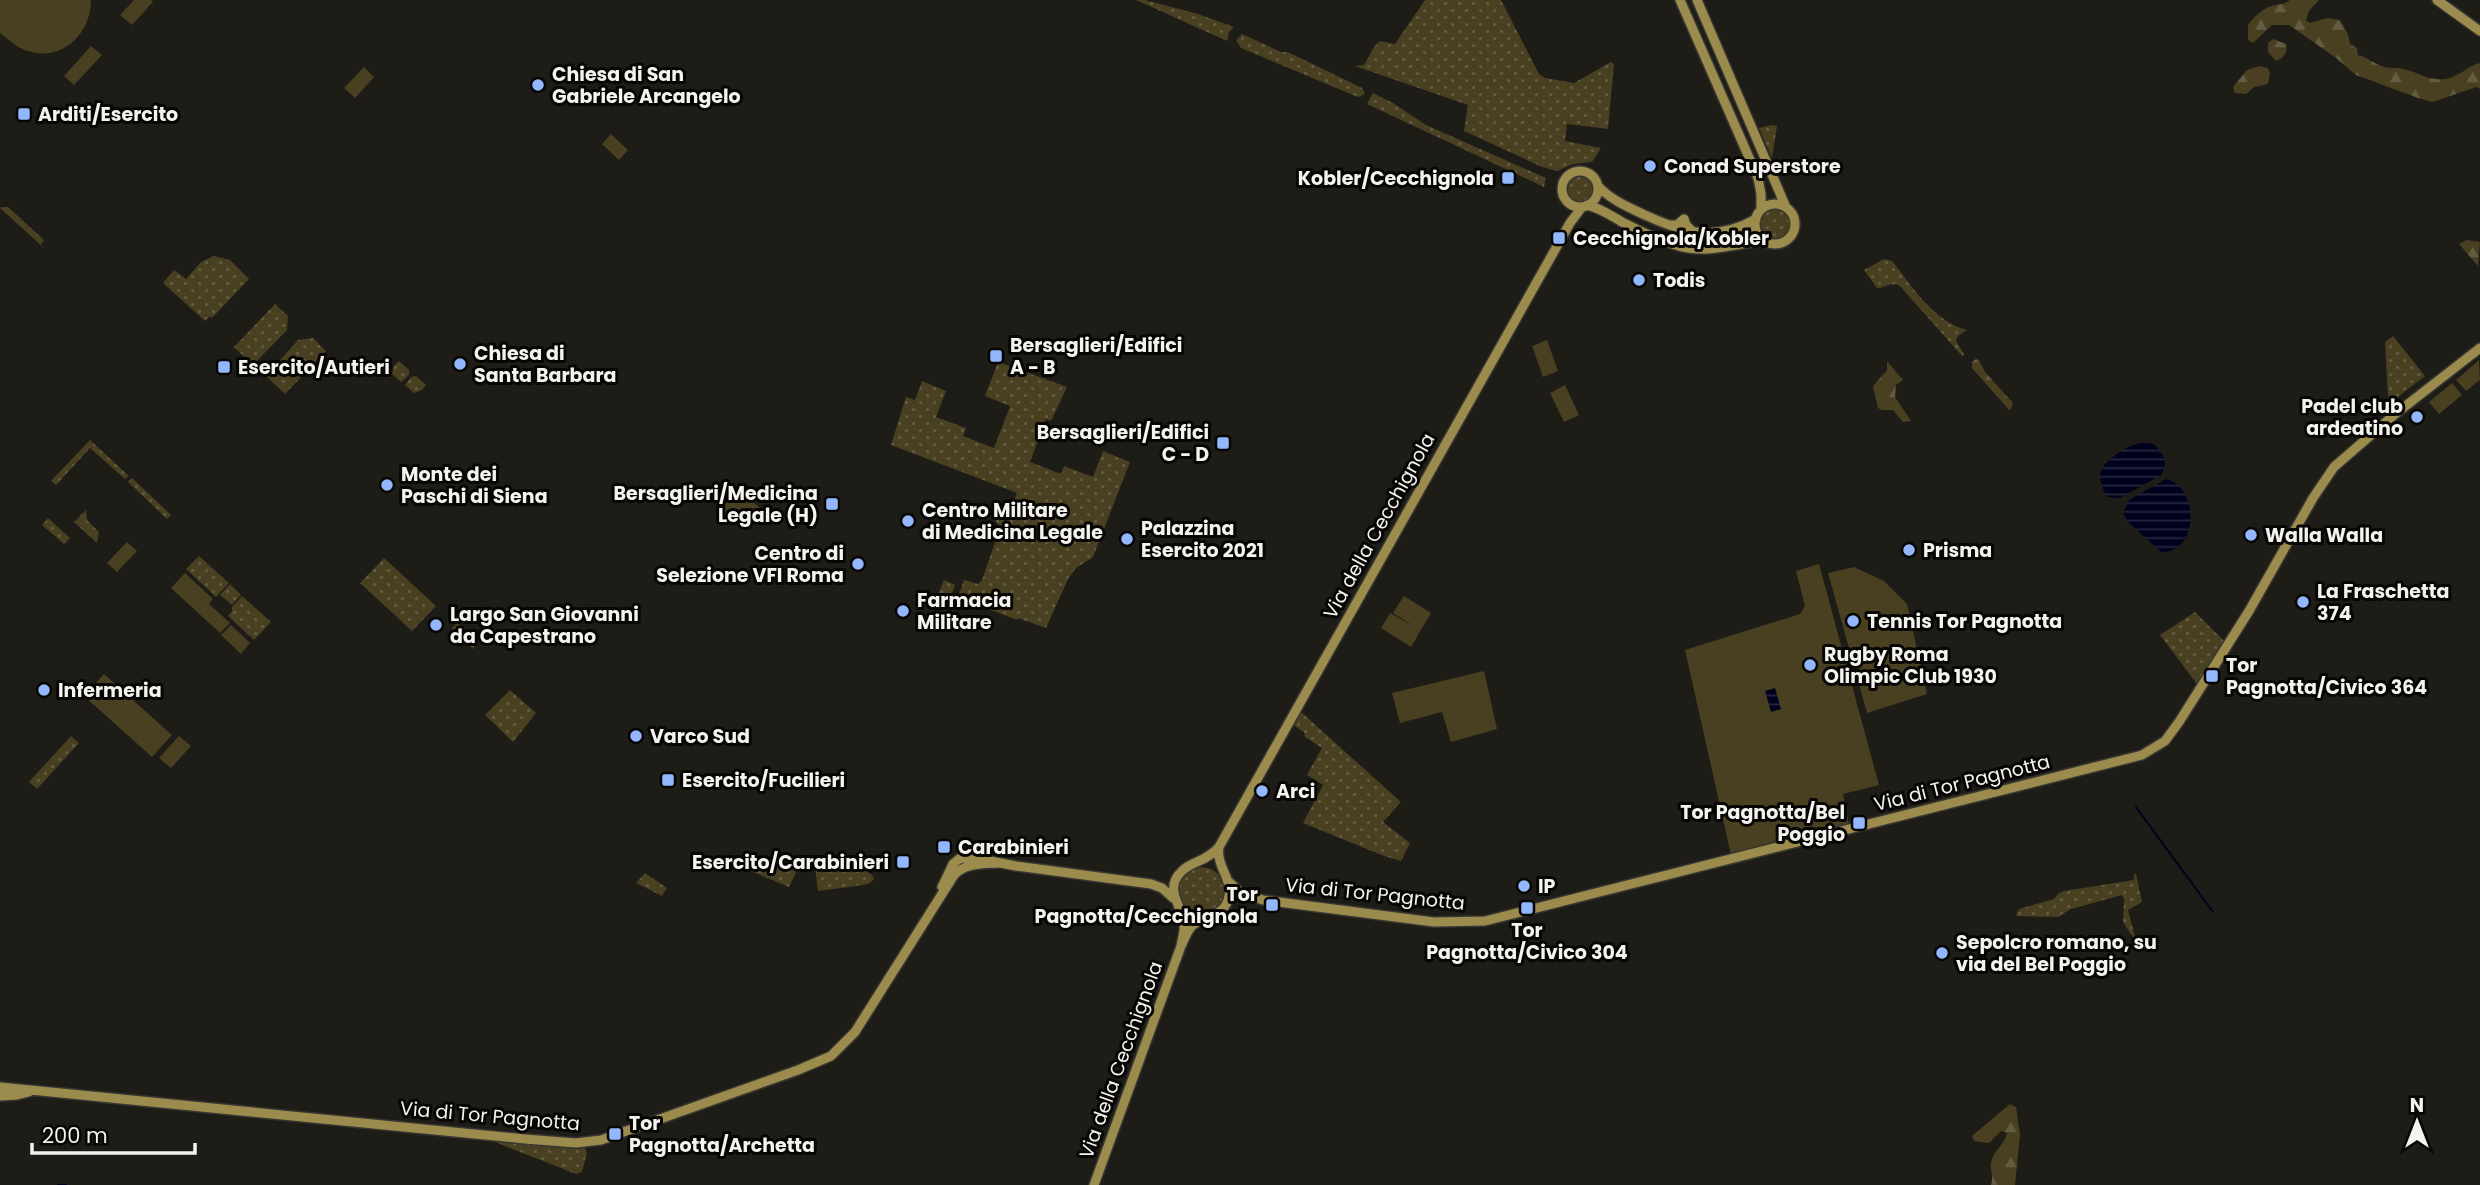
<svg xmlns="http://www.w3.org/2000/svg" width="2480" height="1185" viewBox="0 0 2480 1185" font-family="Poppins,sans-serif">
	<style>
		.grass { fill: url(#grass-dots) }
		.forest { fill: url(#forest-firs) }
		.pitch { fill: #484021 }
		.water { fill: url(#water-rules) }
		.lines { fill: none; stroke-linecap: round; stroke-linejoin: round }
		.stream { stroke: #00021d; stroke-width: 2 }
		.secondary-casing { stroke: #373631; stroke-width: 12 }
		.secondary { stroke: #9b8b4c; stroke-width: 9 }
		.poi-dot { fill: #93b7fd; stroke: #070605; stroke-width: 2.5 }
		.labels { text-anchor: middle; dominant-baseline: central; stroke-width: 6; stroke-linejoin: round; paint-order: stroke }
		.poi-label { font-size: 19px; font-weight: bold; fill: #f4f3ef; stroke: #070605; text-anchor: start }
		.street-label { font-size: 19px; fill: #f4f3ef; stroke: #070605 }
	</style>
	<defs>
		<pattern id="grass-dots" width="8" height="8" patternUnits="userSpaceOnUse" patternTransform="scale(1.75)"><rect width="8" height="8" fill="#484021"/><path d="M2 2h.1M6 6h.1" fill="none" stroke="#635c42" stroke-width="1.8" stroke-linecap="round"/></pattern>
		<pattern id="forest-firs" width="22" height="20" patternUnits="userSpaceOnUse" patternTransform="scale(1.75)"><rect width="22" height="20" fill="#484021"/><path d="M5 1l3.5 6h-7zM16 11l3.5 6h-7z" fill="#635c42"/></pattern>
		<pattern id="water-rules" width="6" height="5" patternUnits="userSpaceOnUse" patternTransform="scale(1.75)"><rect width="6" height="5" fill="#00021d"/><path d="M0 2.5h6" fill="none" stroke="#26273e"/></pattern>
	</defs>
	<rect width="100%" height="100%" fill="#1d1c17"/>
	<path class="grass" d="M1136,0H1145L1198,14L1234,27L1229,32L1227,41Z
		M1425,0H1501L1539,74L1545,78L1574,83L1611,62L1614,64L1608,129L1567,124L1565,141L1601,148L1592,162L1573,164L1557,171L1542,167L1464,131L1468,105L1355,66L1364,65C1370,56 1372,47 1380,41L1395,44Z
		M1242,34L1281,52H1288L1362,88L1365,94L1358,97L1241,48L1236,40Z
		M1373,93L1393,103L1426,125L1546,178L1544,187L1367,104Z
		M1772,125L1777,126L1772,158L1759,128Z
		M1565 189a15 15 0 1 1 30 0a15 15 0 1 1-30 0Z
		M2,207H8L44,240L41,244L44,248L0,208Z
		M1759 224a16 16 0 1 1 32 0a16 16 0 1 1-32 0Z
		M214,256L230,260L249,279L212,318L210,316L205,321L163,283L174,270L186,279L201,262Z
		M1884,259L1892,261C1913,287 1933,321 1967,330L1958,336L1956,341L1964,354L1963,357L1899,285C1890,282 1885,288 1877,288L1864,270Z
		M275,304L288,316L287,330L253,365L234,347Z
		M2393,336L2425,376L2390,403L2388,398L2385,342Z
		M313,338L326,351L285,394L266,376L298,340Z
		M399,361L409,370V375L401,382L392,374L394,366Z
		M998,362L1067,387L1051,421L1046,419L1030,462L1061,474L1064,466L1093,477L1103,451L1130,462L1093,557L1076,568L1068,579L1046,628L1018,618L1017,620L958,597L964,580L978,584L982,580L1000,528L993,516L1006,521L1017,493L891,445L906,397L915,400L922,381L946,391L936,417L966,428L963,436L994,448L1010,406L985,396Z
		M416,376L426,385L422,390L414,393L405,385L411,377Z
		M90,440L129,476L125,479L90,448L56,485L51,481Z
		M132,478L171,515L167,519L128,482Z
		M86,510L87,520L99,532L97,543L74,522Z
		M48,518L70,538L64,544L42,525Z
		M199,556L229,583L216,597L186,569Z
		M384,558L436,606L412,631L360,583Z
		M944,580L955,585L945,611L934,605Z
		M230,584L241,595L232,605L220,595Z
		M242,596L271,622L254,640L228,616L232,611V607Z
		M2195,612L2224,641L2200,683L2197,684L2160,635Z
		M457,623L478,643L473,649L451,629Z
		M510,690L536,713L513,742L485,715Z
		M1300,711L1401,802L1383,822L1410,843L1401,861L1384,856L1303,823L1323,785L1307,775L1322,748L1305,737L1304,732L1293,725Z
		M71,736L79,743L37,789L29,782Z
		M726,856L797,864L799,866L789,887L727,861Z
		M815,867L866,871L872,875L874,879L870,883L863,885L818,891Z
		M1177 891a24 24 0 1 1 48 0a24 24 0 1 1-48 0Z
		M645,873L667,888L662,896L636,883Z
		M2134,874H2136L2142,902L2128,910L2135,937L2134,939L2123,922L2124,899L2122,895L2071,909L2058,917L2016,916L2019,909L2054,899L2059,893L2064,891L2134,880Z
		M494,1139L579,1146L585,1148L587,1153L582,1172L576,1174L505,1146L493,1141Z"/>
	<path class="forest" d="M2290,0H2319L2309,11L2306,20L2310,23L2327,18L2340,20L2348,34L2350,44L2357,48L2358,55C2367,57 2373,63 2382,66C2389,69 2397,67 2404,69C2419,73 2429,81 2446,79C2459,77 2467,66 2480,63V89L2476,87L2433,102L2418,98L2356,75L2336,58L2289,25H2272L2253,43L2248,40V25C2254,17 2263,8 2272,6C2280,4 2283,5 2290,0Z
		M2273,39L2286,44C2288,52 2284,58 2276,61L2268,52V43Z
		M2259,66L2268,68L2270,74L2268,84L2254,87L2246,94L2235,93L2233,87L2247,70Z
		M2467,240L2480,242L2478,266L2459,244Z
		M1976,359L1979,360L1985,372L2013,403L2010,411L1972,368V362Z
		M1887,361L1903,380L1896,385L1895,397L1911,421L1903,422L1893,410H1882L1878,408L1873,386L1887,370Z
		M2010,1104L2016,1107L2020,1135L2015,1185H1991C1994,1176 1990,1171 1991,1163C1993,1150 2005,1145 2007,1133L2001,1131L1989,1143L1974,1141L1972,1136Z"/>
	<path class="pitch" d="M0,0H91C91,34 62,62 28,51C17,48 9,40 0,33Z
		M134,0H151L153,2L132,25L120,15Z
		M91,46L102,55L74,85L64,76Z
		M364,67L374,77L355,98L344,88Z
		M611,134L628,150L619,160L602,144Z
		M1547,340L1558,371L1543,377L1532,346Z
		M2479,360L2480,380L2466,391L2456,380Z
		M2452,383L2462,395L2439,414L2429,402Z
		M1565,385L1579,415L1564,422L1550,393Z
		M739,489L761,509L742,530L720,510Z
		M127,542L137,551L117,572L107,563Z
		M1819,564L1879,785L1843,794L1849,825L1731,855L1685,650L1800,614L1805,606L1796,571Z
		M1854,567L1884,581L1907,604L1927,694L1867,713L1828,573Z
		M185,573L213,599L209,604L230,623L220,633L171,588Z
		M1404,596L1431,613L1411,647L1381,628L1390,613L1415,627L1393,613Z
		M231,625L250,643L241,654L221,635Z
		M1484,671L1497,729L1451,742L1442,712L1400,723L1392,693Z
		M104,674L172,735L152,757L84,696Z
		M179,736L191,746L171,768L159,758Z"/>
	<path class="water" d="M2143,442L2154,444C2163,454 2170,462 2161,475L2120,498L2107,497C2104,491 2100,483 2100,476C2101,460 2129,445 2143,442Z
		M2166,479C2200,487 2199,554 2161,552L2129,523L2123,513L2129,500Z
		M1775,688L1781,709L1771,712L1765,691Z"/>
	<g class="lines">
		<path class="stream" d="M2136,807L2213,912
			M58,1185H66"/>
		<defs>
			<path id="secondary" d="M1680,0L1758,178L1761,194V209
				M1697,0L1785,205
				M2437,0L2480,31
				M1562 189a18 18 0 1 1 36 0a18 18 0 1 1-36 0Z
				M1598,186C1611,200 1628,207 1645,215C1684,233 1716,242 1756,219
				M1755 224a20 20 0 1 1 40 0a20 20 0 1 1-40 0Z
				M1587,205C1600,208 1610,215 1622,222C1642,232 1666,244 1688,248C1713,252 1740,243 1764,241
				M1670,225H1677L1684,219L1686,225L1692,231
				M1227,880L1241,893L1263,900L1434,922L1485,921L2142,755L2165,741L2179,722L2249,611L2313,498L2334,467L2394,415L2480,348
				M942,887L953,864L959,859L970,857L1016,866L1151,884L1162,888L1173,898
				M1181,946C1182,939 1185,931 1184,924C1182,905 1163,889 1182,871C1192,861 1206,862 1219,847L1570,223L1582,207
				M0,1087L525,1139L576,1143L601,1140L798,1070L831,1056L855,1032L954,875C966,863 982,864 998,863
				M0,1096L17,1095L29,1092
				M1094,1185L1181,946C1184,940 1187,931 1192,926C1205,914 1225,918 1229,896C1232,878 1216,866 1219,847"/>
		</defs>
		<use href="#secondary" class="secondary-casing"/>
		<use href="#secondary" class="secondary"/>
	</g>
	<g class="poi-dot">
		<circle cx="538" cy="85" r="7"/>
		<rect x="17" y="107" width="14" height="14" rx="3.5"/>
		<circle cx="1650" cy="166" r="7"/>
		<rect x="1501" y="171" width="14" height="14" rx="3.5"/>
		<rect x="1552" y="231" width="14" height="14" rx="3.5"/>
		<circle cx="1639" cy="280" r="7"/>
		<rect x="989" y="349" width="14" height="14" rx="3.5"/>
		<circle cx="460" cy="364" r="7"/>
		<rect x="217" y="360" width="14" height="14" rx="3.5"/>
		<circle cx="2417" cy="417" r="7"/>
		<rect x="1216" y="436" width="14" height="14" rx="3.5"/>
		<circle cx="387" cy="485" r="7"/>
		<rect x="825" y="497" width="14" height="14" rx="3.5"/>
		<circle cx="908" cy="521" r="7"/>
		<circle cx="2251" cy="535" r="7"/>
		<circle cx="1127" cy="539" r="7"/>
		<circle cx="1909" cy="550" r="7"/>
		<circle cx="858" cy="564" r="7"/>
		<circle cx="2303" cy="602" r="7"/>
		<circle cx="903" cy="611" r="7"/>
		<circle cx="1853" cy="621" r="7"/>
		<circle cx="436" cy="625" r="7"/>
		<circle cx="1810" cy="665" r="7"/>
		<rect x="2205" y="669" width="14" height="14" rx="3.5"/>
		<circle cx="44" cy="690" r="7"/>
		<circle cx="636" cy="736" r="7"/>
		<rect x="661" y="773" width="14" height="14" rx="3.5"/>
		<circle cx="1262" cy="791" r="7"/>
		<rect x="1852" y="816" width="14" height="14" rx="3.5"/>
		<rect x="937" y="840" width="14" height="14" rx="3.5"/>
		<rect x="896" y="855" width="14" height="14" rx="3.5"/>
		<circle cx="1524" cy="886" r="7"/>
		<rect x="1265" y="898" width="14" height="14" rx="3.5"/>
		<rect x="1520" y="901" width="14" height="14" rx="3.5"/>
		<circle cx="1942" cy="953" r="7"/>
		<rect x="608" y="1127" width="14" height="14" rx="3.5"/>
	</g>
	<g class="labels">
		<g class="poi-label">
			<text x="552" y="74">Chiesa di San<tspan x="552" dy="22">Gabriele Arcangelo</tspan></text>
			<text x="38" y="114">Arditi/Esercito</text>
			<text x="1664" y="166">Conad Superstore</text>
			<text x="1494" y="178" text-anchor="end">Kobler/Cecchignola</text>
			<text x="1573" y="238">Cecchignola/Kobler</text>
			<text x="1653" y="280">Todis</text>
			<text x="1010" y="345">Bersaglieri/Edifici<tspan x="1010" dy="22">A - B</tspan></text>
			<text x="474" y="353">Chiesa di<tspan x="474" dy="22">Santa Barbara</tspan></text>
			<text x="238" y="367">Esercito/Autieri</text>
			<text x="2403" y="406" text-anchor="end">Padel club<tspan x="2403" dy="22">ardeatino</tspan></text>
			<text x="1209" y="432" text-anchor="end">Bersaglieri/Edifici<tspan x="1209" dy="22">C - D</tspan></text>
			<text x="401" y="474">Monte dei<tspan x="401" dy="22">Paschi di Siena</tspan></text>
			<text x="818" y="493" text-anchor="end">Bersaglieri/Medicina<tspan x="818" dy="22">Legale (H)</tspan></text>
			<text x="922" y="510">Centro Militare<tspan x="922" dy="22">di Medicina Legale</tspan></text>
			<text x="1141" y="528">Palazzina<tspan x="1141" dy="22">Esercito 2021</tspan></text>
			<text x="2265" y="535">Walla Walla</text>
			<text x="1923" y="550">Prisma</text>
			<text x="844" y="553" text-anchor="end">Centro di<tspan x="844" dy="22">Selezione VFI Roma</tspan></text>
			<text x="2317" y="591">La Fraschetta<tspan x="2317" dy="22">374</tspan></text>
			<text x="917" y="600">Farmacia<tspan x="917" dy="22">Militare</tspan></text>
			<text x="450" y="614">Largo San Giovanni<tspan x="450" dy="22">da Capestrano</tspan></text>
			<text x="1867" y="621">Tennis Tor Pagnotta</text>
			<text x="1824" y="654">Rugby Roma<tspan x="1824" dy="22">Olimpic Club 1930</tspan></text>
			<text x="2226" y="665">Tor<tspan x="2226" dy="22">Pagnotta/Civico 364</tspan></text>
			<text x="58" y="690">Infermeria</text>
			<text x="650" y="736">Varco Sud</text>
			<text x="682" y="780">Esercito/Fucilieri</text>
			<text x="1276" y="791">Arci</text>
			<text x="1845" y="812" text-anchor="end">Tor Pagnotta/Bel<tspan x="1845" dy="22">Poggio</tspan></text>
			<text x="958" y="847">Carabinieri</text>
			<text x="889" y="862" text-anchor="end">Esercito/Carabinieri</text>
			<text x="1538" y="886">IP</text>
			<text x="1258" y="894" text-anchor="end">Tor<tspan x="1258" dy="22">Pagnotta/Cecchignola</tspan></text>
			<text x="1527" y="930" text-anchor="middle">Tor<tspan x="1527" dy="22">Pagnotta/Civico 304</tspan></text>
			<text x="1956" y="942">Sepolcro romano, su<tspan x="1956" dy="22">via del Bel Poggio</tspan></text>
			<text x="629" y="1123">Tor<tspan x="629" dy="22">Pagnotta/Archetta</tspan></text>
		</g>
		<g class="street-label">
			<text transform="translate(1379 526) rotate(-61)">Via della Cecchignola</text>
			<text transform="translate(1962 783) rotate(-14)">Via di Tor Pagnotta</text>
			<text transform="translate(1375 894) rotate(6)">Via di Tor Pagnotta</text>
			<text transform="translate(1121 1060) rotate(-70)">Via della Cecchignola</text>
			<text transform="translate(490 1116) rotate(5)">Via di Tor Pagnotta</text>
		</g>
	</g>
	<g transform="translate(2417 1122)" stroke="#070605" stroke-width="5" paint-order="stroke">
	<path d="M0-5L12 26L0 18L-12 26Z" fill="#f4f3ef"/>
	<text y="-10" font-size="19" font-weight="bold" text-anchor="middle" fill="#f4f3ef">N</text>
	</g>
	<path d="M32 1143v10h163v-10" fill="none" stroke="#f4f3ef" stroke-width="3.5"/>
	<text x="42" y="1143" font-size="21" fill="#f4f3ef" stroke="#070605" stroke-width="5" paint-order="stroke">200 m</text>
</svg>
